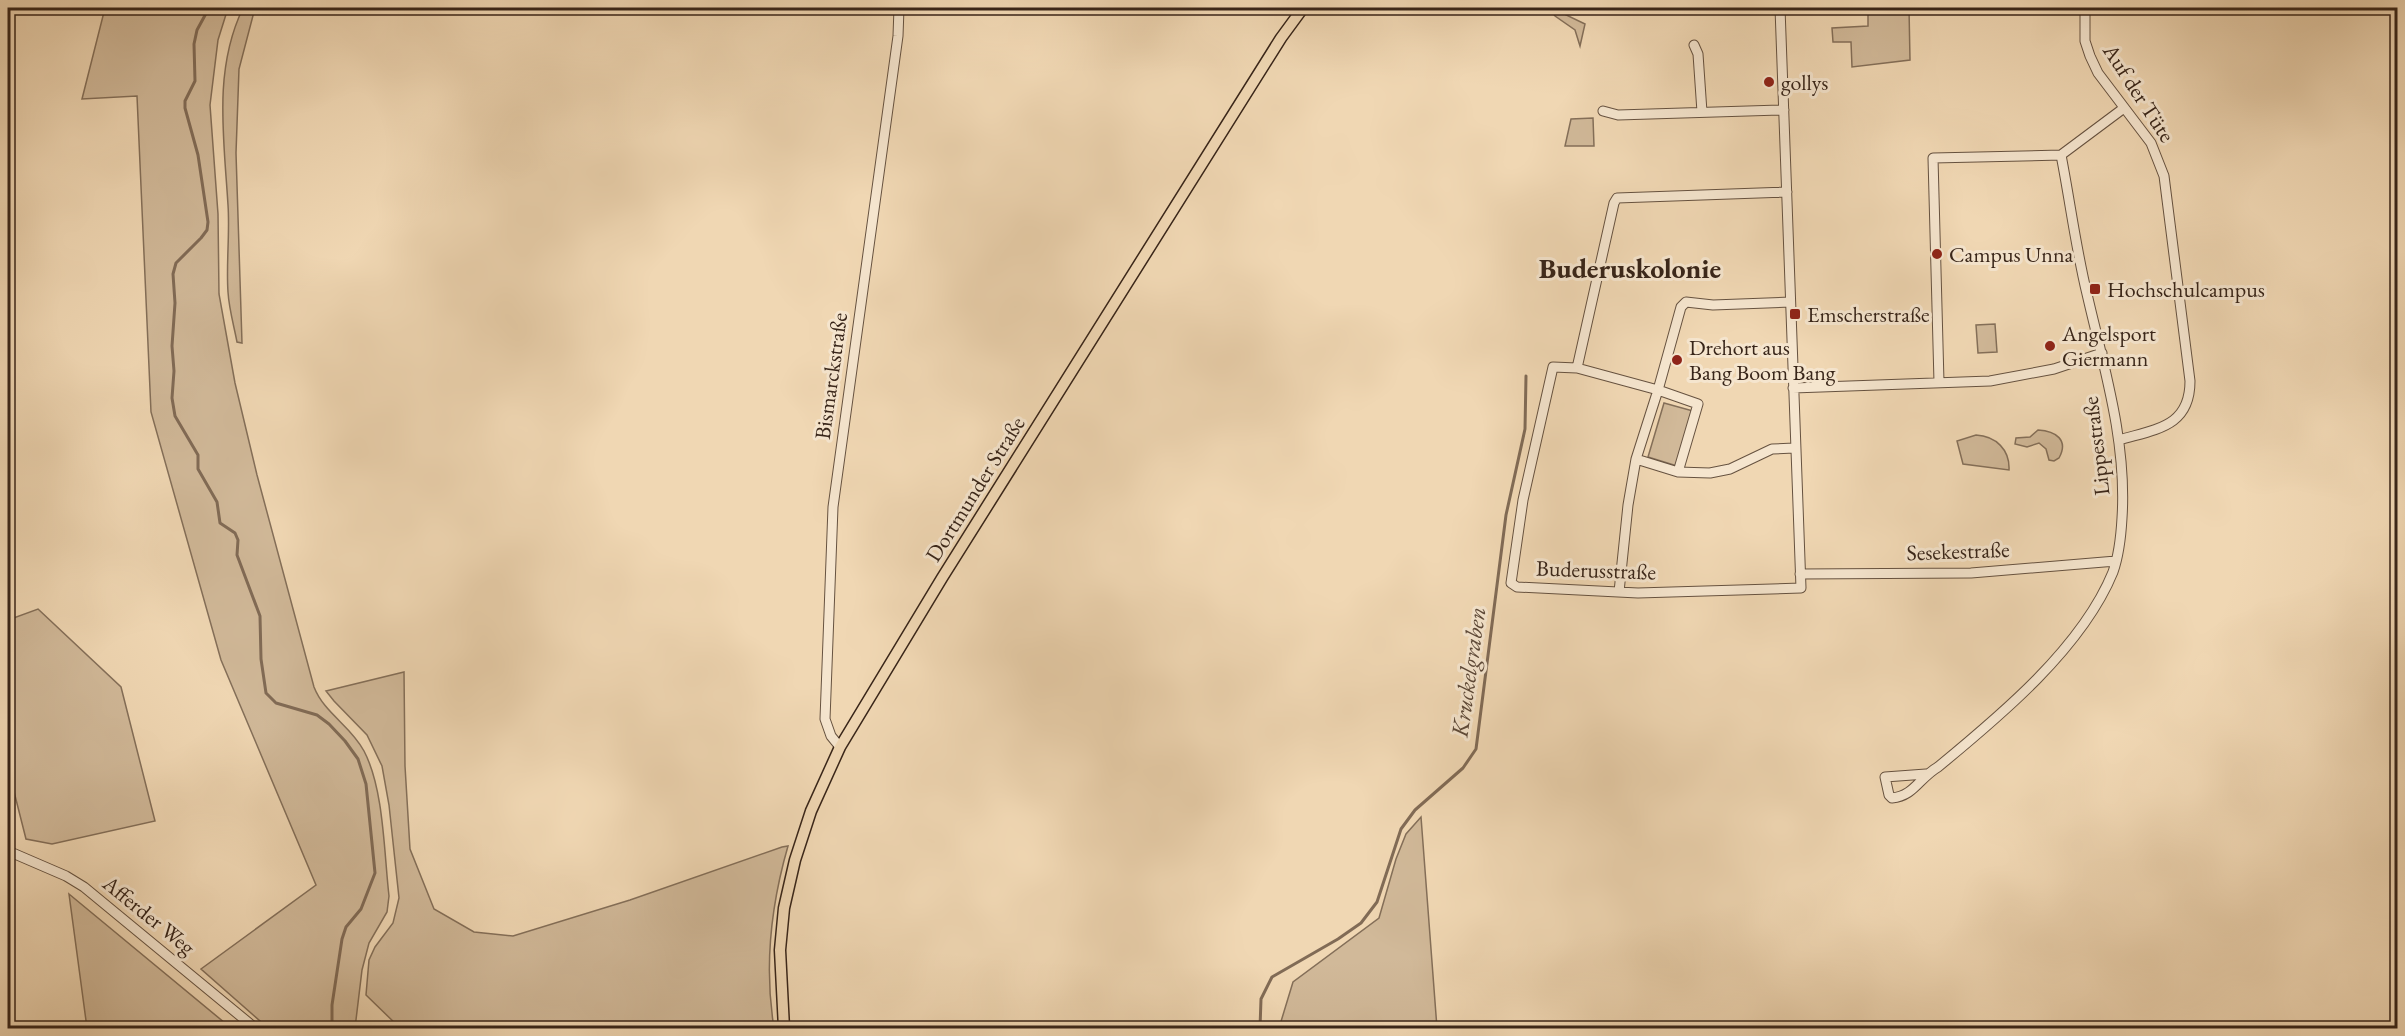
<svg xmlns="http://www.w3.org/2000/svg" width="2405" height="1036" viewBox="0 0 2405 1036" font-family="'EB Garamond',serif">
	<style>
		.green { fill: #d1b999; stroke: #846f59; stroke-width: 1.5 }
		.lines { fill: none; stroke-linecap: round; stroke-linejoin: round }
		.stream { stroke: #816b56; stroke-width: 3 }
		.minor-casing { stroke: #665240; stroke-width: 11 }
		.major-casing { stroke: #382519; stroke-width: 13 }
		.minor { stroke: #f5e5ce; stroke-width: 9 }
		.major { stroke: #f0d7b3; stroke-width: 10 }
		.poi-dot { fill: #8f2418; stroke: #f5e5ce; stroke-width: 2 }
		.labels { text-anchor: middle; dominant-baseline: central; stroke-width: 6; stroke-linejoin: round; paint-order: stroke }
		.poi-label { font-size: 22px; fill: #382519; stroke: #f5e5ce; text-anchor: start }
		.street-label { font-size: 22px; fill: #382519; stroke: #f5e5ce }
		.water-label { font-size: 24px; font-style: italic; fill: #5c4838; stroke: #f5e5ce }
		.district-label { font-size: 28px; font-weight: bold; fill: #382519; stroke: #f5e5ce }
	</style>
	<rect width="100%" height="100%" fill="#f0d7b3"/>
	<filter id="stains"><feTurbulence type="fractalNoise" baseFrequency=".00333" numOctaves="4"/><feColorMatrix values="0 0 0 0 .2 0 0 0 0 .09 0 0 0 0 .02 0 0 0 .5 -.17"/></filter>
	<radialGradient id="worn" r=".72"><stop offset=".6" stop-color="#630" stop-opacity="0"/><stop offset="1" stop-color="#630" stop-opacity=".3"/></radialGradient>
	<path class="green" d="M105,8H228L218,40L210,105L218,214L219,294L235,383L257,475L314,687C324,713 351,726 364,751C384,789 384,853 389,896L387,912L369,943L362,970L355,1028H268L201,969L316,885L221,660L151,412L137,96L82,99Z
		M243,8H255L239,69L236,153L242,343L237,342C234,326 229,309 228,292C226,264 230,234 228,205C224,138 213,70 243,8Z
		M1549,8H1559L1564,14L1585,24L1580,46L1575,30L1555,16Z
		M1868,8H1909L1910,60L1852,67L1851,42H1833L1832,28L1868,26Z
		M1593,118L1594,146H1565L1571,119Z
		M1995,324L1997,352L1978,353L1976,325Z
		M1664,403L1693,411L1677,466L1648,457Z
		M2038,430C2056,431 2069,440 2059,458L2054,461L2049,460L2046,449L2039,443L2027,447L2015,444L2016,438L2030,437Z
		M1976,435C1996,436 2010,450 2009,470L1963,464L1957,441Z
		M38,609L121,687L155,821L52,844L26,839L8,768V620Z
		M404,672L405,766L410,849L434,909L474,932L513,936L630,900L782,847L788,846C771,905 764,967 774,1028H695L693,1023L679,1028H400L366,995L369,960L375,947L393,923L399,898L389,805L382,766L367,735L334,701L326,691Z
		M1421,817L1437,1028H1279L1293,982L1379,918L1396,859L1406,834Z
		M69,894L231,1028H87Z"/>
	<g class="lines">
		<path class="stream" d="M209,8L197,30L194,44L195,81L185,101V108L198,155L208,222L207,230L201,238L176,263L173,274L175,303L172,346L174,371L172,398L175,416L198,455V469L217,502L220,523L235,533L238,540L237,555L260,616L261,659L266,693L276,703L317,715L329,724L345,741L358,759L366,784L375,873L361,909L346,927L342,939L332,1005V1028
			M1260,1028L1261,999L1272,977L1338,939L1361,923L1377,902L1401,829L1415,810L1463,768L1476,749L1506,515L1525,429L1526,376"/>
		<defs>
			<path id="minor" d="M1780,8L1801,588L1638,593L1517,587L1511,583L1523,500L1553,367L1577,368L1658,390L1636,459L1678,472L1710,473L1730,469L1772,449L1794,448
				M2085,8V41L2090,56L2098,73L2151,143L2164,176L2190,381C2190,427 2156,429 2119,440
				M1694,45L1698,54L1702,112
				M1603,111L1618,115L1784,110
				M2061,155L2124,108
				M1577,368L1614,203L1617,198L1787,192
				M1939,382L1933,158L2061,155
				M1793,388L1990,381L2054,369L2102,353
				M1678,472L1698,404L1658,390L1681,307L1686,302L1713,305L1790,302
				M1800,574L1971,573L2116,561
				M1619,592L1628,505L1636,459
				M840,747L831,736L825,719L833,507L898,36L899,8
				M1926,774L1885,777L1889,795L1892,798C1914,796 1919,778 1938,767C2000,716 2082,648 2113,572C2119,555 2121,536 2122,518C2127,442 2104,368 2087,294C2076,249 2070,201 2061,155
				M8,851L66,876L84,887L255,1028"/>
			<path id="major" d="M784,1028L780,950L784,908L795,860L811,811L840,747L942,578L1281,38L1303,8"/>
		</defs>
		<use href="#minor" class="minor-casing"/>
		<use href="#major" class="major-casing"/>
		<use href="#minor" class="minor"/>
		<use href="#major" class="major"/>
	</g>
	<g class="poi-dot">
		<circle cx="1769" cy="82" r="6"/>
		<circle cx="1937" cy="254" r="6"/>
		<rect x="2089" y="283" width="12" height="12" rx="3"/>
		<rect x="1789" y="308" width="12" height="12" rx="3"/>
		<circle cx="2050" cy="346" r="6"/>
		<circle cx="1677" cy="360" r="6"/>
	</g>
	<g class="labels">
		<g class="poi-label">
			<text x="1781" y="82">gollys</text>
			<text x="1949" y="254">Campus Unna</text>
			<text x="2107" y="289">Hochschulcampus</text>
			<text x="1807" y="314">Emscherstraße</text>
			<text x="2062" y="333">Angelsport<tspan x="2062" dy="25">Giermann</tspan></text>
			<text x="1689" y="347">Drehort aus<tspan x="1689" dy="25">Bang Boom Bang</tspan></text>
		</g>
		<g class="street-label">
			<text transform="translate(2139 93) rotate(57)">Auf der Tüte</text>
			<text transform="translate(831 376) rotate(-82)">Bismarckstraße</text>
			<text transform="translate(2096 446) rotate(-97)">Lippestraße</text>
			<text transform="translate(975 489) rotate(-58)">Dortmunder Straße</text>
			<text transform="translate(1958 551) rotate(-2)">Sesekestraße</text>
			<text transform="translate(1596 570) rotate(2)">Buderusstraße</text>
			<text transform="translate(149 915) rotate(39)">Afferder Weg</text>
		</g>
		<g class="water-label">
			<text transform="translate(1468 672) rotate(-82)">Kruckelgraben</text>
		</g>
		<g class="district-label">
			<text x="1630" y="268">Buderuskolonie</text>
		</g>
	</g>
	<rect width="2405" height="1036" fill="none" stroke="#f0d7b3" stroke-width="30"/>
	<rect x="9" y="9" width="2387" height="1018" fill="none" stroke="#382519" stroke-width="3"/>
	<rect x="15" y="15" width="2375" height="1006" fill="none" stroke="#382519" stroke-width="1.5"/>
	<rect width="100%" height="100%" filter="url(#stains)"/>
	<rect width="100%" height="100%" fill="url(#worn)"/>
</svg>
